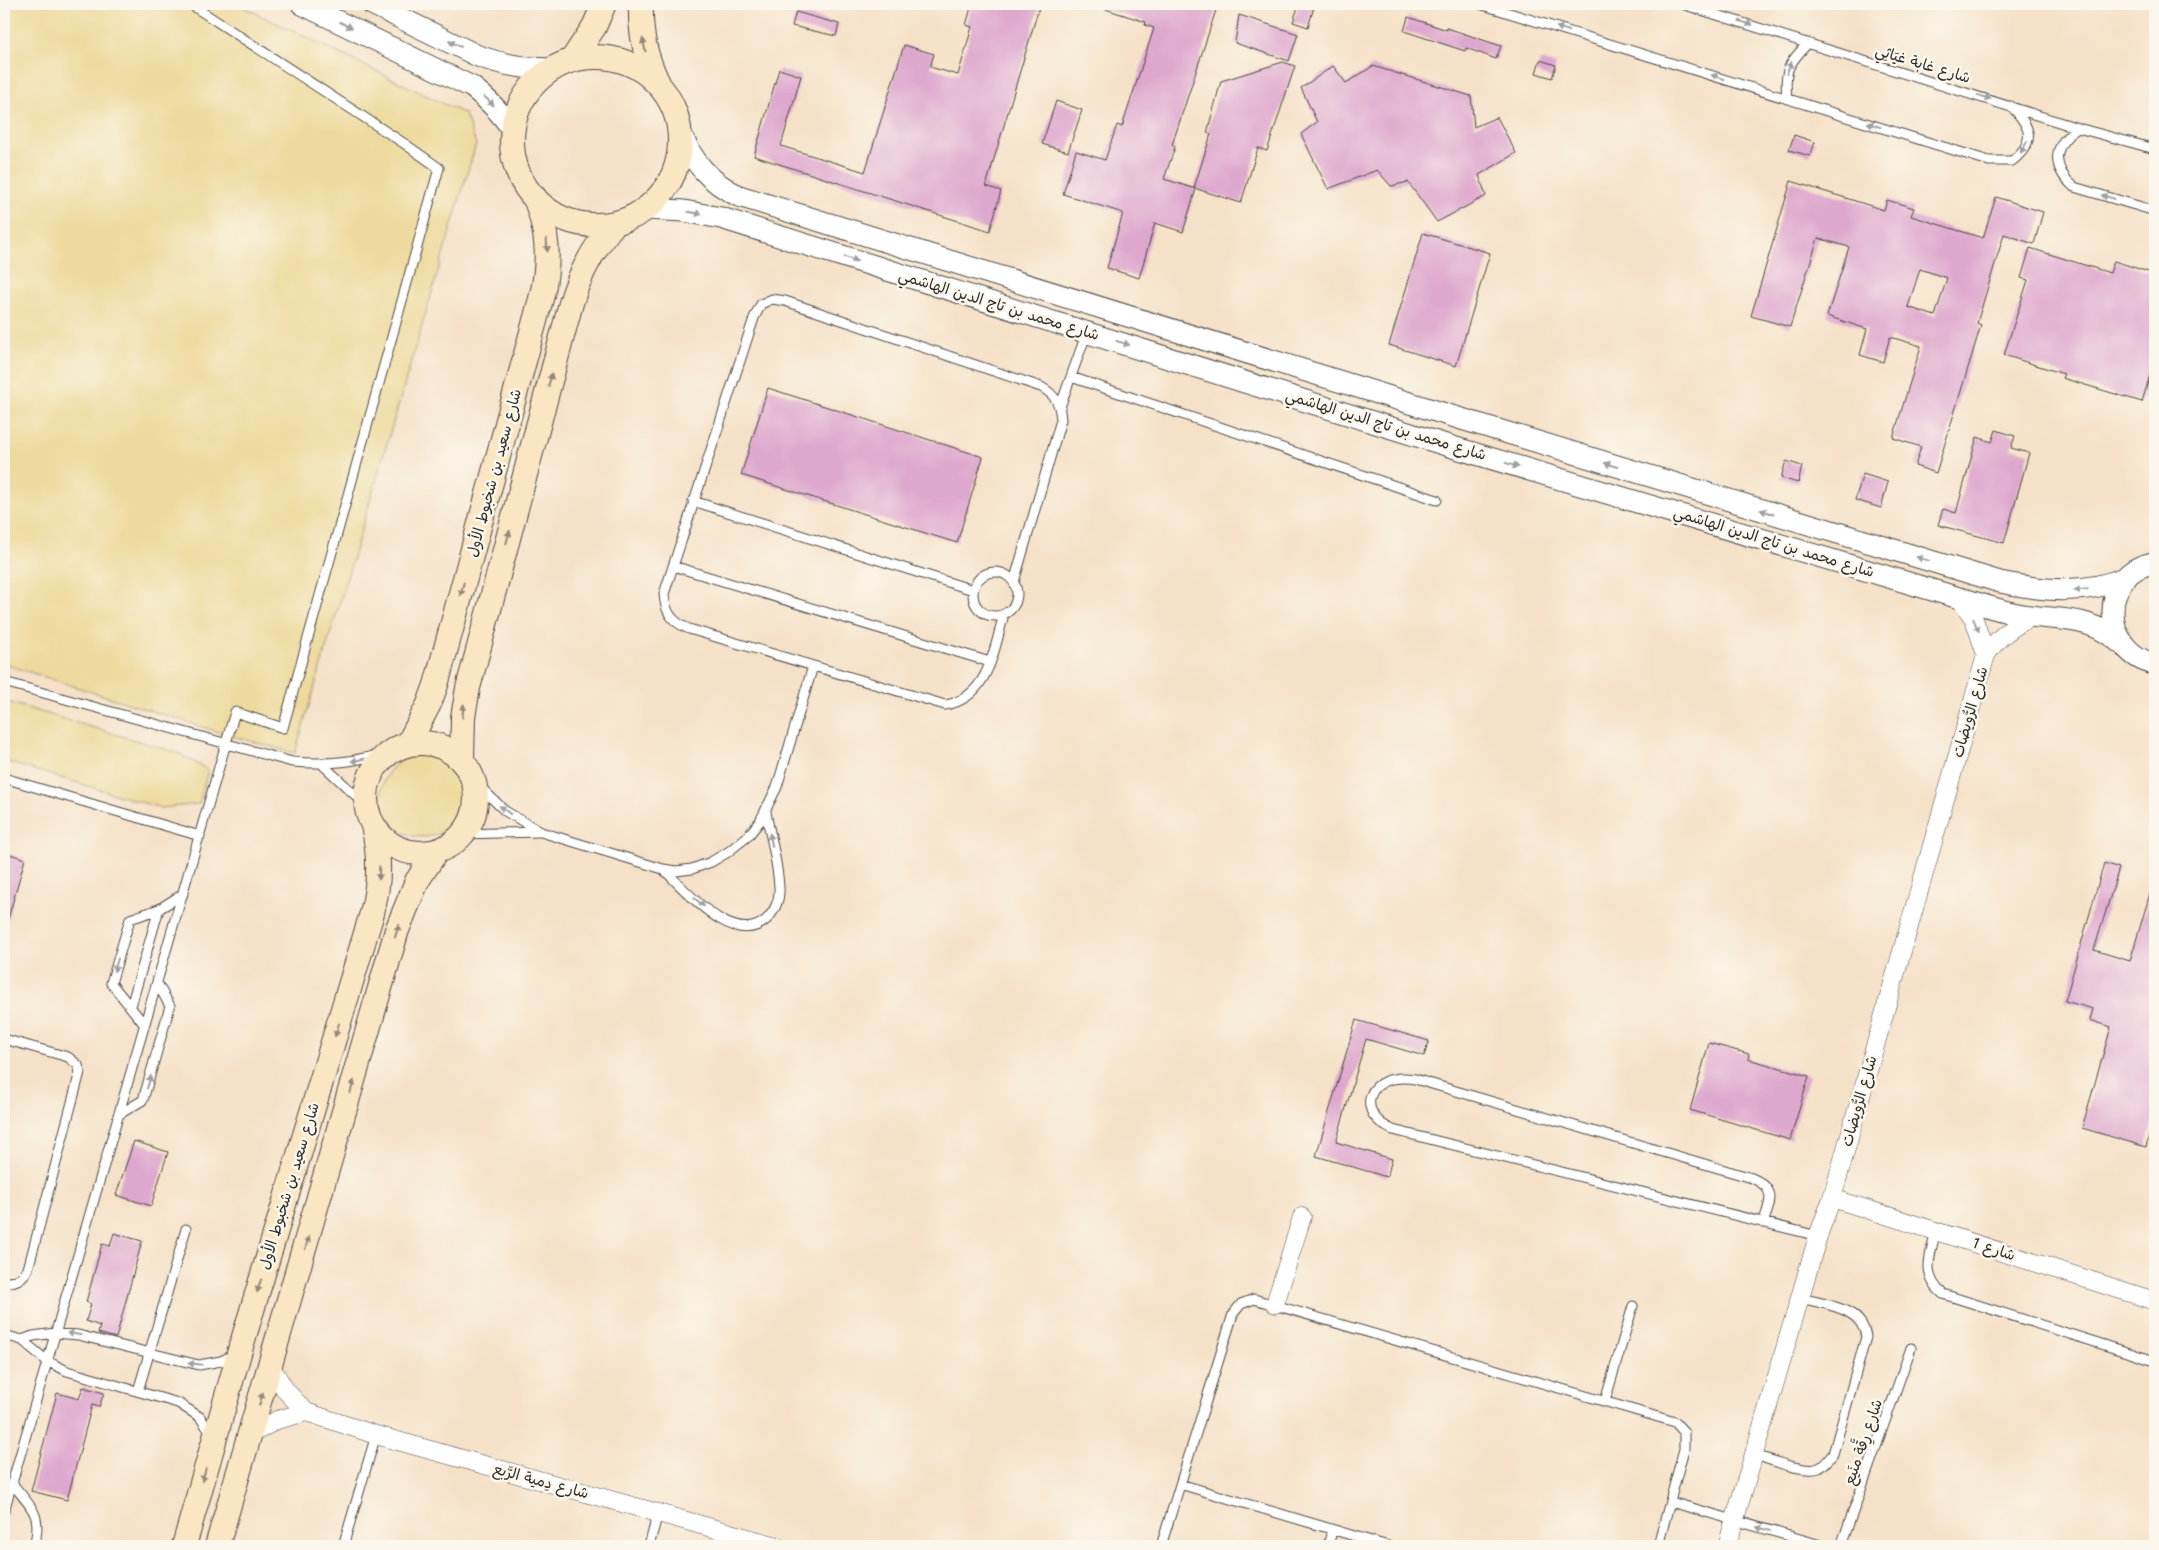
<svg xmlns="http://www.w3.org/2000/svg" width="2159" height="1550" viewBox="0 0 2159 1550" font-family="'Shantell Sans','Playpen Sans Arabic',sans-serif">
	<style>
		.sand { fill: #eeda9e; stroke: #8c8264 }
		.building { fill: #dea7ce; fill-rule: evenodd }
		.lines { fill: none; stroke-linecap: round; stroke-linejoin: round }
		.service-casing { stroke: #494642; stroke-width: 11 }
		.minor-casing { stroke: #494642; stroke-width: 19 }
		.tertiary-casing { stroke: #494642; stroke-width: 23 }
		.secondary-casing { stroke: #494642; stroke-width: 26 }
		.service { stroke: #fff; stroke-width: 9 }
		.minor { stroke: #fff; stroke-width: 18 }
		.tertiary { stroke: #fff; stroke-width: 21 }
		.secondary { stroke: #fbe6c4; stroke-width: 24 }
		.oneway { fill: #a0a0a0 }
		.oneway2 { fill: #938878 }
		.labels { text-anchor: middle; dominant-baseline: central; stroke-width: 5; stroke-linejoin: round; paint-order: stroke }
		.street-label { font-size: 15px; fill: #2b2b2b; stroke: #fbf7ec }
	</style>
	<rect width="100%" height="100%" fill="#fbf7ec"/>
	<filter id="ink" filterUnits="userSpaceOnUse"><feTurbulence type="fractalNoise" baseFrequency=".02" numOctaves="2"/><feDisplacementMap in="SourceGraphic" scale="10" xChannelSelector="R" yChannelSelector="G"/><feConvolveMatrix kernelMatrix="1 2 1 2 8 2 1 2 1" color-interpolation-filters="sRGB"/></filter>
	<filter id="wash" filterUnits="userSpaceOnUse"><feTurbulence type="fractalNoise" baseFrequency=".0096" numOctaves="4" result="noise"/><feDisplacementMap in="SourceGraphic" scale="20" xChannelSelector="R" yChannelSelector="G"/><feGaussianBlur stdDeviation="1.12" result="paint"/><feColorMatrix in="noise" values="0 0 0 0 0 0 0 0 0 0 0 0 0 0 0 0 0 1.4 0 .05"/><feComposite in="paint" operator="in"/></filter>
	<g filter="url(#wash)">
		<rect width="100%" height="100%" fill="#f5e1c7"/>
		<path class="sand" d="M4,4H237L465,114L476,144L295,753L228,735L4,664Z
			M4,701L178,753L208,770L199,804L161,808L4,761Z
			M381 796a41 41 0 1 1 82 0a41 41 0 1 1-82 0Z"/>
		<g id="blocks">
			<path class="building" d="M972,4H1040L986,186L1001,191L990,231L754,156L779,69L801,76L781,146L865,172L904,45L934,54L930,67L958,75L972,27L966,25Z
				M1099,4H1218L1172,145L1175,147L1164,179L1196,189L1183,232L1155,223L1139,278L1107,268L1123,213L1063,194L1076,151L1105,160L1117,125L1122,127L1154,28L1145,25L1146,22L1099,7Z
				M1299,4H1315L1308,27L1293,22Z
				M796,12L839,24L836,36L792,26Z
				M1239,15L1298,34L1289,61L1235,43Z
				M1408,17L1447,30V28L1501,46L1496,59L1466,48L1465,51L1404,31Z
				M1540,60L1556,65L1552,78L1536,73Z
				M1283,62L1295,66L1267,151L1258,148L1241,203L1194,188L1211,134L1207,133L1221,81Z
				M1333,66L1346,83L1373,66L1471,96L1474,127L1497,117L1516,153L1479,175L1486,196L1437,222L1408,182L1391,186L1377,170L1328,189L1301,134L1317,122L1301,88Z
				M1056,101L1082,110L1068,152L1042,144Z
				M1794,135L1815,142L1810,156L1789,150Z
				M1791,181L1884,210L1887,200L1914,208L1911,216L1983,238L1996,197L2043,212L2034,244L2004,234L1977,323L1981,325L1936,473L1915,466L1921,447L1893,438L1921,346L1890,337L1883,362L1860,355L1867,329L1827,316L1849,247L1818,238L1790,327L1751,316ZM1920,269L1947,278L1935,316L1908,307Z
				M1423,233L1490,253L1456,366L1389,345Z
				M2030,248L2110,273L2114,261L2155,274V358L2142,402L2062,378L2064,374L2004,355L2028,280L2021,278Z
				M768,388L983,457L957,543L741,475Z
				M1996,430L2015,436L2011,448L2029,453L2004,543L1938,525L1943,509L1956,513L1977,437L1992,442Z
				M1786,461L1802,466L1798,483L1781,478Z
				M1863,474L1888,482L1881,508L1855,500Z
				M4,852L25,859L8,919H4Z
				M2104,863L2119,868L2094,950L2130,961L2151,890H2155V1113L2146,1147L2082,1128L2111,1027L2090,1020L2093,1009L2065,1001Z
				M1356,1020L1429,1041L1424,1056L1366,1039L1336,1142L1392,1159L1387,1177L1316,1156Z
				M1709,1043L1749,1054L1748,1059L1809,1076L1790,1140L1690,1110Z
				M134,1141L168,1152L151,1206L116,1195Z
				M114,1233L142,1241L116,1338L98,1333L100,1326L86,1321L91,1304L86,1302L102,1244L110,1246Z
				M83,1387L104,1393L99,1407L92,1405L67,1500L31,1491L57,1393L79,1399Z"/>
		</g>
	</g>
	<g filter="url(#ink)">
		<use href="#blocks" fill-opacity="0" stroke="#494642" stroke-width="1"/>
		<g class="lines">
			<defs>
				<path id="service" d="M1480,4L1989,161H2012C2037,141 2031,127 2011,106
					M1682,4L2078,128L2155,149
					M1787,99C1784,68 1788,65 1808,43
					M2078,128C2052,145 2051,167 2074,187L2155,211
					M1071,377L1437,500
					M1060,407L1087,332
					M693,501L973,590
					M673,566L990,662
					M973 594a22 22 0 1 1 44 0a22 22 0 1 1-44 0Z
					M1004,614C994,649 989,698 945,705L689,629C672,622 665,612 664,594L754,318L761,304L772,299L785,301L1041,387C1056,395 1060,404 1061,420L1014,582
					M4,682L292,762C329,765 356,762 391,751
					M323,765L367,806
					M4,778L200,836
					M474,781L505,811L541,832L663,869L676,871L692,869L711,862L728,852L748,836L760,821L777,787L813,666
					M463,834L539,832
					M663,869C686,890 734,950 767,919C775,911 780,899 779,888C778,862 770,836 766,812
					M131,1006L159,909
					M144,1024L111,983L130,919L159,909L183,894
					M4,1039L68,1057L78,1065L80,1072L28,1269C23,1278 15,1283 4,1282
					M118,1115L143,1100L170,1006L157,983
					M1763,1223C1771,1201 1777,1189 1752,1178L1415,1079C1367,1071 1353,1113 1393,1130L1818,1236
					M1936,1231C1930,1255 1921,1276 1943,1294L2155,1361
					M4,1335L22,1340L47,1361L67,1371L178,1403L200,1417L212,1435
					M22,1340L33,1336L55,1333L78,1335L199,1365L221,1361L235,1354
					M138,1391L186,1229
					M1605,1401L1633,1306
					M1754,1455C1769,1459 1805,1474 1819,1468C1825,1465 1829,1459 1833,1454L1866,1337C1862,1307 1826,1305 1801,1298
					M12,1483C31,1508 43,1513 34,1546
					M1180,1484L1388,1546
					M1671,1502L1824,1546
					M4,1511L235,712L283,728L439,168L405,144L190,4
					M343,1546L376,1435
					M649,1546L658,1513
					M1161,1546L1233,1314L1241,1304L1254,1299L1675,1422L1684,1432V1449L1658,1546
					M1328,1546L1332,1531
					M1841,1546L1911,1348"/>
				<path id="minor" d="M1959,598L1974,619L1986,655
					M1832,1198L2155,1301
					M1275,1304L1302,1217
					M271,1367L286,1391L306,1412L376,1435L777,1546
					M250,1435L277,1420L306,1412
					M1727,1546L1818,1236L1832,1198L1986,655C1998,636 2014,625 2034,616"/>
				<path id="tertiary" d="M302,4L472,87C489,100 501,113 513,130
					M372,4L478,56C503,65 526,69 552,69
					M680,132C693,162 709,182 739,196L1455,417L2000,582C2045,591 2085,595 2127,577
					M647,209L684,211L721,218L1446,445L1959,598C1979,603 1999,611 2018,614C2061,622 2087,613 2123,645
					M2155,563C2098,570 2100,653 2155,664"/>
				<path id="secondary" d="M641,4C640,33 645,56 658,83
					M512 141a84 84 0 1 1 168 0a84 84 0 1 1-168 0Z
					M572,60L594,27L604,4
					M366 798a55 55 0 1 1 110 0a55 55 0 1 1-110 0Z
					M408,744L429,704L436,685L542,295C550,260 548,231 535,198
					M462,760L463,717L468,688L571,303C580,272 594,247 615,223
					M184,1546L240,1350L372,913C380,882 380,856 373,825
					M217,1546L397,930L417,881L436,852"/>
			</defs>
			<use href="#service" class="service-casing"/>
			<use href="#minor" class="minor-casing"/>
			<use href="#tertiary" class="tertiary-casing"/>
			<use href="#secondary" class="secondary-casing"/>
			<use href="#service" class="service"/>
			<use href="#minor" class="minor"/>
			<use href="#tertiary" class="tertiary"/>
			<use href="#secondary" class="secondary"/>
		</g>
		<defs><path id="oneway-solid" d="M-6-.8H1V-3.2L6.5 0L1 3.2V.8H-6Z" transform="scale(1.25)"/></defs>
		<g class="oneway">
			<use href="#oneway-solid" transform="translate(1746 23) rotate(17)"/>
			<use href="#oneway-solid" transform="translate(346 25) rotate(26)"/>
			<use href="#oneway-solid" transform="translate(1563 29) rotate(-163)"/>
			<use href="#oneway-solid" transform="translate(455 44) rotate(-154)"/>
			<use href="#oneway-solid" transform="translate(1789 68) rotate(-68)"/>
			<use href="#oneway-solid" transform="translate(1718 77) rotate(-163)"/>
			<use href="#oneway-solid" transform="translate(1984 97) rotate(17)"/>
			<use href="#oneway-solid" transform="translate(489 101) rotate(43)"/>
			<use href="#oneway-solid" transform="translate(1874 125) rotate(-163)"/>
			<use href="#oneway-solid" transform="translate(2024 147) rotate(119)"/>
			<use href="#oneway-solid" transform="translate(2108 197) rotate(-164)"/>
			<use href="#oneway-solid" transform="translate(695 213) rotate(10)"/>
			<use href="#oneway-solid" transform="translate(851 259) rotate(17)"/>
			<use href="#oneway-solid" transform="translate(1123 343) rotate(17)"/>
			<use href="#oneway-solid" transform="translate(1512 465) rotate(17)"/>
			<use href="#oneway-solid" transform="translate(1611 465) rotate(-163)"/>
			<use href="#oneway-solid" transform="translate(1767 512) rotate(-163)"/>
			<use href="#oneway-solid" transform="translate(1923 559) rotate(-163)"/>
			<use href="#oneway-solid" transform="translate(2081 590) rotate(175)"/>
			<use href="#oneway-solid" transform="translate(1976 625) rotate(66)"/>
			<use href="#oneway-solid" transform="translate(358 760) rotate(168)"/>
			<use href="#oneway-solid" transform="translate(505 810) rotate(-142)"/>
			<use href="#oneway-solid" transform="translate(771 840) rotate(-101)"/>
			<use href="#oneway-solid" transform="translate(699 902) rotate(41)"/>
			<use href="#oneway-solid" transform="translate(116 965) rotate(107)"/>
			<use href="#oneway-solid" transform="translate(149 1082) rotate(-74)"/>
			<use href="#oneway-solid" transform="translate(74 1334) rotate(-171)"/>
			<use href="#oneway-solid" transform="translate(195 1364) rotate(-174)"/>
			<use href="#oneway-solid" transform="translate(1763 1529) rotate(-164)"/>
		</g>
		<g class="oneway2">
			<use href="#oneway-solid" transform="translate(644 45) rotate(-103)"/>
			<use href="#oneway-solid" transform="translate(547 245) rotate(86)"/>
			<use href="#oneway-solid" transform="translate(550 380) rotate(-75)"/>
			<use href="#oneway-solid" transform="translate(508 537) rotate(-75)"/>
			<use href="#oneway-solid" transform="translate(462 589) rotate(105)"/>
			<use href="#oneway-solid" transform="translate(463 711) rotate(-84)"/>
			<use href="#oneway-solid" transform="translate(379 873) rotate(92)"/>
			<use href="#oneway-solid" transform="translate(397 931) rotate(-73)"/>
			<use href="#oneway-solid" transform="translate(337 1030) rotate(107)"/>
			<use href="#oneway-solid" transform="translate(352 1087) rotate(-74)"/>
			<use href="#oneway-solid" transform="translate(307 1243) rotate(-74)"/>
			<use href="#oneway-solid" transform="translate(259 1286) rotate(107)"/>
			<use href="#oneway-solid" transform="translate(261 1399) rotate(-74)"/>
			<use href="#oneway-solid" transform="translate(204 1475) rotate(106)"/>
		</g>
	</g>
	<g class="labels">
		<g class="street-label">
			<text transform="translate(1923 64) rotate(17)">شارع غابة غيَاثِي</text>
			<text transform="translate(999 305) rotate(17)">شارع محمد بن تاج الدين الهاشمي</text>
			<text transform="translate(1386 425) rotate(17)">شارع محمد بن تاج الدين الهاشمي</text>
			<text transform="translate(494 473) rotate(-75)">شارع سعيد بن شخبوط الأول</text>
			<text transform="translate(1774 542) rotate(17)">شارع محمد بن تاج الدين الهاشمي</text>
			<text transform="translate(1970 712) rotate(-74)">شارع الرُّويضات</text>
			<text transform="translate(1859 1101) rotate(-74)">شارع الرُّويضات</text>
			<text transform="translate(289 1186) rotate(-73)">شارع سعيد بن شخبوط الأول</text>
			<text transform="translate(1994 1249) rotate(18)">شارع 1</text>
			<text transform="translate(1863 1442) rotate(-71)">شارع رِقَّة منَيع</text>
			<text transform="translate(541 1481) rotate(15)">شارع دِمية الرَّبع</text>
		</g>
	</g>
	<rect width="2159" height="1550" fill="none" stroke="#fbf7ec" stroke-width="20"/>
</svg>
